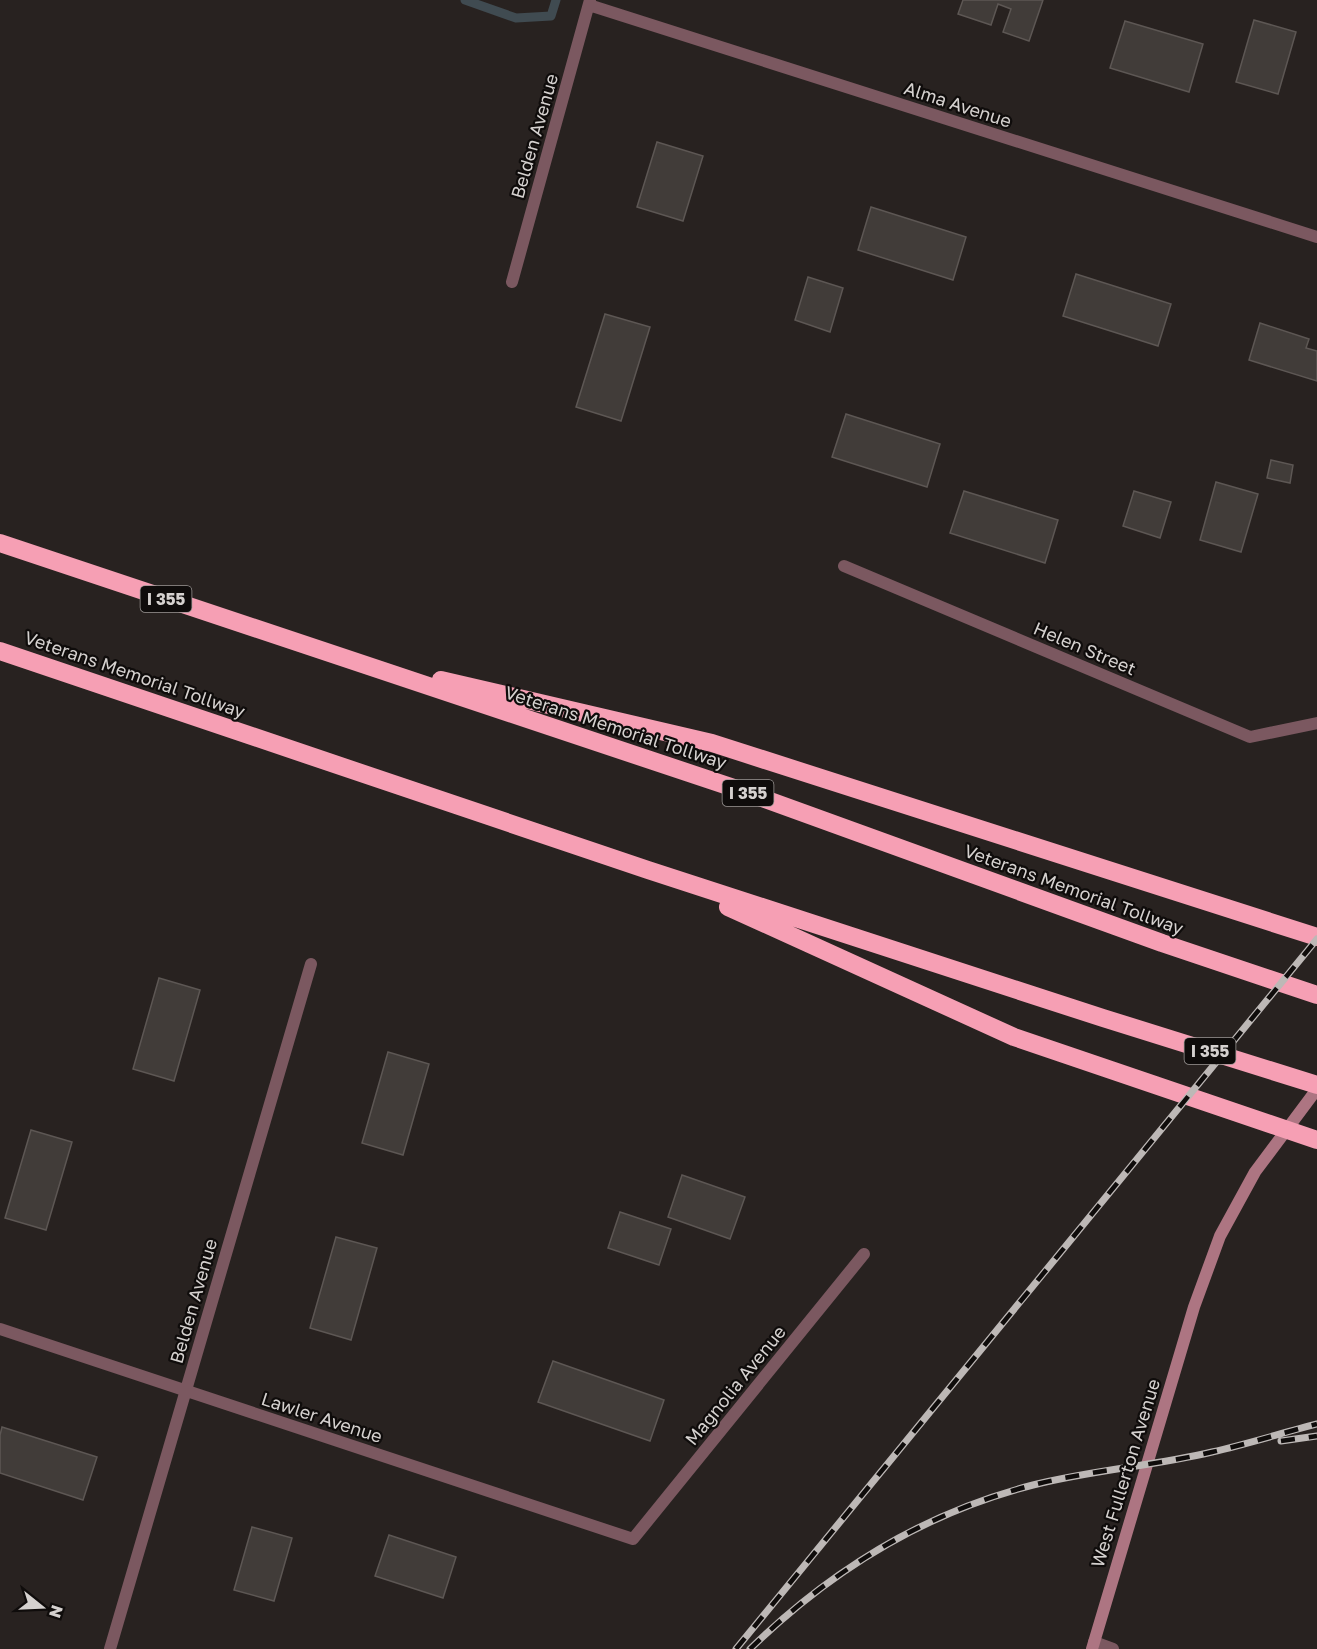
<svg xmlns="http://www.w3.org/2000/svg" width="1317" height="1649" viewBox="0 0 1317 1649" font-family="'Golos Text',sans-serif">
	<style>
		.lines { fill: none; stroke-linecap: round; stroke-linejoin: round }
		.stream { stroke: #404b51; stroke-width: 9 }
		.building { fill: #413c39; stroke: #5d5754; stroke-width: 1.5 }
		.lane { stroke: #7b5860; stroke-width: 12 }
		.street { stroke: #7b5860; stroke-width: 12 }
		.secondary { stroke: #ad7582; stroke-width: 12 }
		.highway { stroke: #f69fb4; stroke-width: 18 }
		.rail-casing { stroke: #bdb8b6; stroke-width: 7 }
		.rail { stroke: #0f0c0b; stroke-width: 4.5; stroke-dasharray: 14; stroke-linecap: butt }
		.labels { text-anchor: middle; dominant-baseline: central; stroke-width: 4.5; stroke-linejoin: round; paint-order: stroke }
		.shield { fill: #0f0c0b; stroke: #9a9694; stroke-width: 1.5 }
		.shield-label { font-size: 16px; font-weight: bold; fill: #d5d1cf }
		.street-label { font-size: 18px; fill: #d5d1cf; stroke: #0f0c0b }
	</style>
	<rect width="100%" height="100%" fill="#282220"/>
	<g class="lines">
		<path class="stream" d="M465,0L516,18L551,16L556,0"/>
	</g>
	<path class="building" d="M963,0H1043L1029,41L1003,32L1011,9L998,4L991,25L958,14Z
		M1254,20L1296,32L1278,94L1236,82Z
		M1125,21L1203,44L1189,92L1110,68Z
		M657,142L703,156L683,221L637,207Z
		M871,207L966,237L953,280L858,250Z
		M1076,274L1171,304L1158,346L1063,316Z
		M808,277L843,288L830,332L795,320Z
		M605,314L650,327L621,421L576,407Z
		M1260,323L1309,339L1306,348L1317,351V381L1249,360Z
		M846,414L940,444L927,487L832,457Z
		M1271,460L1293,465L1290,483L1267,478Z
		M1216,482L1258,494L1241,552L1200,540Z
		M964,491L1058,520L1045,563L950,533Z
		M1134,491L1171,502L1160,538L1123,526Z
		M159,978L200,990L174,1081L133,1069Z
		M388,1052L429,1064L403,1155L362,1143Z
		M31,1130L72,1142L46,1230L5,1218Z
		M682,1175L745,1197L730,1239L668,1217Z
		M620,1212L671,1229L659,1265L608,1248Z
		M336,1237L377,1248L351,1340L310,1328Z
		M553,1361L664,1400L650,1441L538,1402Z
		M2,1427L97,1457L83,1500L0,1473V1435Z
		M252,1527L292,1538L274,1601L234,1590Z
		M389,1535L456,1557L443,1598L375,1576Z"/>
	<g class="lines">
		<path class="lane" d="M1094,1642L1113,1649"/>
		<path class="street" d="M589,5L1317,237
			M512,282L590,0
			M844,566L1250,737L1317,723
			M0,1329L633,1539L864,1254
			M110,1649L311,964"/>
		<path class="secondary" d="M1092,1649L1194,1307L1220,1236L1255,1172L1317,1089"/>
		<path class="highway" d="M0,543L740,790L1162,943L1317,995
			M0,651L648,870L1103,1018L1317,1085
			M441,680L712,743L1317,937
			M728,907L1014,1037L1317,1140"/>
		<defs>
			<path id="rail" d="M1281,1441L1317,1436
				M736,1649L1317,939
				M750,1649C830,1571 924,1513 1033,1485C1092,1470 1153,1466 1212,1452C1247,1444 1282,1433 1317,1424"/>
		</defs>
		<use href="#rail" class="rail-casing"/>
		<use href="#rail" class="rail"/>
	</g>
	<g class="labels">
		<g class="shield">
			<rect x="140.5" y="586" width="51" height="26" rx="4.5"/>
			<rect x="722.5" y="780" width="51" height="26" rx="4.5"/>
			<rect x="1184.5" y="1038" width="51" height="26" rx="4.5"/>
		</g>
		<g class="shield-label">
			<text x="166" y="599">I 355</text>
			<text x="748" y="793">I 355</text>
			<text x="1210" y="1051">I 355</text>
		</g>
		<g class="street-label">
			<text transform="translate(958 104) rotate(18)">Alma Avenue</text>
			<text transform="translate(534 136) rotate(-74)">Belden Avenue</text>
			<text transform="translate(1085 648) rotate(23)">Helen Street</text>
			<text transform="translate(135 674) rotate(19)">Veterans Memorial Tollway</text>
			<text transform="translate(616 727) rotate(18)">Veterans Memorial Tollway</text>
			<text transform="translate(1074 889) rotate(20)">Veterans Memorial Tollway</text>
			<text transform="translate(193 1301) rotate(-74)">Belden Avenue</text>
			<text transform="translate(735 1385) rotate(-51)">Magnolia Avenue</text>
			<text transform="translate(322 1417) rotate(18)">Lawler Avenue</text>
			<text transform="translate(1125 1473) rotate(-73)">West Fullerton Avenue</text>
		</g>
	</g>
	<g transform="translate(42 1607) rotate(108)" stroke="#0f0c0b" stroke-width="4.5" paint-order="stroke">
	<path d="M0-4.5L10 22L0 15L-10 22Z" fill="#d5d1cf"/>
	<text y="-9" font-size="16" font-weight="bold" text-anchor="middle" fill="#d5d1cf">N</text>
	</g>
</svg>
